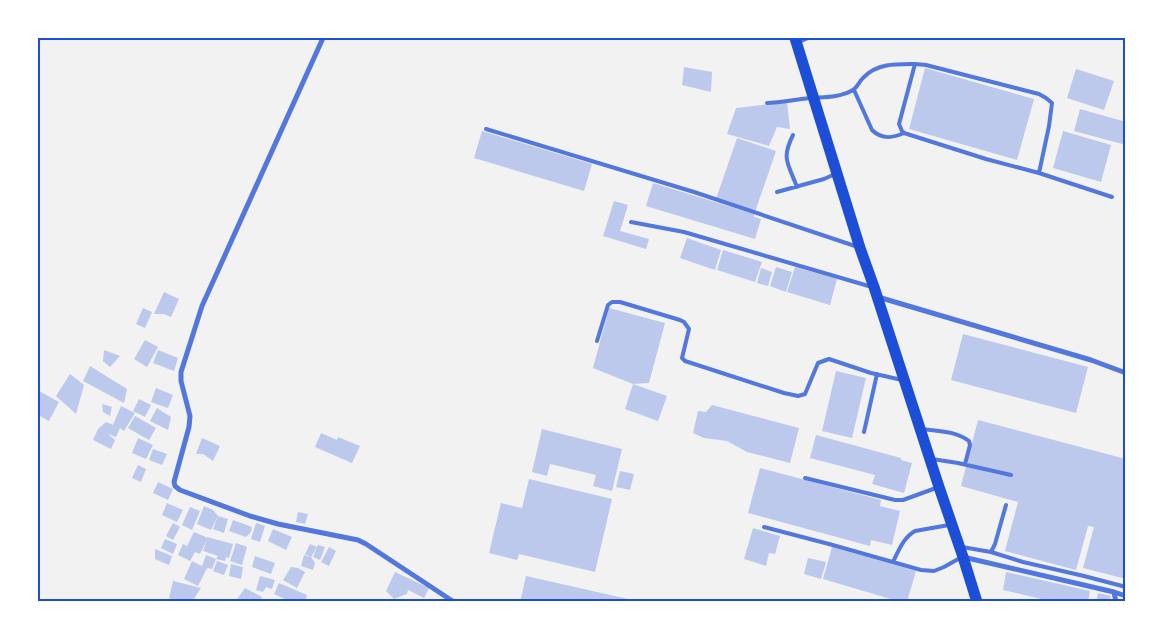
<svg xmlns="http://www.w3.org/2000/svg" width="1163" height="639" viewBox="0 0 1163 639" font-family="Poppins,sans-serif">
	<style>
		.building { fill: #bdc9ec }
		.lines { fill: none; stroke-linecap: round; stroke-linejoin: round }
		.service { stroke: #5277de; stroke-width: 4 }
		.minor { stroke: #5277de; stroke-width: 5 }
		.trunk { stroke: #1d4ed8; stroke-width: 11 }
		.neatline { fill: none; stroke: #1d4ed8; stroke-width: 2 }
	</style>
	<rect width="100%" height="100%" fill="#f2f2f2"/>
	<path class="building" d="M684,67L712,72L711,92L682,85Z
		M925,68L1034,99L1017,160L909,129Z
		M1076,69L1114,81L1104,110L1067,98Z
		M787,102L790,129L777,127L769,146L727,134L736,108Z
		M1080,109L1126,122V145L1074,131Z
		M482,131L592,164L584,191L474,158Z
		M1063,131L1111,145L1101,182L1053,168Z
		M737,138L776,151L755,212L716,199Z
		M653,183L754,214V217L761,219L755,239L646,206Z
		M614,201L628,205L620,231L649,239L646,249L603,236Z
		M687,238L721,250L715,270L680,258Z
		M723,250L762,262L755,282L717,270Z
		M776,267L792,272L786,292L770,286Z
		M795,267L837,279L830,305L787,292Z
		M761,268L772,272L768,286L757,283Z
		M164,292L179,299L171,317L164,314H154Z
		M143,308L152,312L145,328L136,324Z
		M609,308L665,323L649,383L633,384L593,368Z
		M963,334L1088,367L1076,413L951,380Z
		M145,340L158,347L147,367L134,359Z
		M104,350L120,356L110,367L103,361Z
		M158,350L178,358L174,371L153,363Z
		M90,366L127,389L124,403L83,381Z
		M836,371L866,378L852,438L822,431Z
		M70,374L84,385L76,414L56,396Z
		M633,384L667,396L658,421L625,409Z
		M156,388L173,395L168,408L151,402Z
		M39,391L59,402L49,421L38,415V393Z
		M139,399L151,405L145,417L133,411Z
		M102,404L112,407L110,416L103,412Z
		M712,405L799,428L790,463L747,452L727,441L704,438L693,433L698,411L706,412Z
		M121,406L135,413L124,431L120,428L116,437L108,434L115,440L111,449L93,440L98,429L106,422L113,425Z
		M157,408L171,417L168,430L150,421Z
		M135,416L156,428L149,440L128,428Z
		M978,420L1126,459V579L1083,568L1094,527L1088,526L1076,570L1005,551L1018,502L961,486Z
		M542,429L622,449L612,491L593,486L596,475L550,464L547,476L532,472Z
		M321,433L337,440L338,437L360,446L352,463L315,447Z
		M816,435L901,458V460L912,463L904,493L872,484L875,475L810,458Z
		M138,438L153,445L146,459L132,453Z
		M202,438L220,446L213,461L203,454H196Z
		M153,449L167,454L162,465L149,460Z
		M138,465L146,469L141,482L132,478Z
		M760,468L881,500L880,506L900,511L892,545L871,540L870,546L748,513Z
		M620,471L634,474L630,490L616,487Z
		M529,479L612,499L595,572L519,554L517,560L489,553L501,503L522,508Z
		M158,482L173,489L168,500L153,493Z
		M167,503L183,510L177,522L162,515Z
		M204,506L213,510L218,516L228,519L224,533L213,529L218,516L211,530L197,524Z
		M190,507L200,511L192,530L182,525Z
		M298,512L308,514L305,524L296,522Z
		M233,520L252,527L251,532L246,537L229,531Z
		M173,523L180,527L173,540L166,536Z
		M256,523L265,526L260,542L251,539Z
		M753,528L780,536L775,554L769,553L766,566L744,559Z
		M273,529L292,537L286,550L268,541Z
		M194,532L208,538L207,537L233,544L229,558L226,557L225,561L216,559L218,556L203,551L207,540L200,554L195,552L190,561L178,555L183,544L187,546Z
		M165,539L177,544L173,554L161,548Z
		M236,543L247,547L242,565L230,561Z
		M310,544L317,547L318,545L325,547L320,560L313,557L317,547L311,557L315,563L313,570L301,566L304,555L311,557L305,554Z
		M329,547L336,551L329,566L321,562Z
		M832,547L916,571L907,602H901L823,579Z
		M155,549L172,556L169,565L155,559Z
		M206,555L216,559L212,569L207,568L198,586L184,579L192,561L202,566Z
		M255,556L275,563L271,574L252,567Z
		M808,558L826,562L821,579L804,574Z
		M217,561L228,565L224,575L213,571Z
		M231,564L243,567L241,579L229,576Z
		M291,567L298,568L305,572L297,588L283,580Z
		M395,572L429,588L424,598L408,590L407,594L394,599L386,591Z
		M1006,572L1090,591L1088,602H1054L1003,590Z
		M260,576L275,580L272,589L266,587L263,592L256,590Z
		M526,576L637,601V602H520Z
		M173,581L201,588L192,602H177L169,598Z
		M279,583L307,595L305,602H291L274,594Z
		M245,588L262,597L260,602H235Z
		M1098,593L1111,596L1109,602H1096Z"/>
	<g class="lines">
		<path class="service" d="M799,42L808,38
			M854,90L872,130C882,140 893,138 904,133
			M767,103C783,102 798,99 813,98C826,97 840,97 851,91C857,89 859,81 864,77C878,63 897,64 915,64L899,124L902,131L904,133L986,159L1039,173L1049,126L1052,103L1046,98L1039,94L926,65L915,64
			M486,129L694,192L858,247
			M793,135C781,159 788,163 797,187
			M1039,173L1112,197
			M777,192L824,179L835,174
			M631,222L684,232L872,287
			M597,341L608,305L612,302H620L680,320L684,322L689,329L682,358L685,361L784,393L798,396L805,394L818,363L829,359L871,373L902,380
			M922,429C938,431 956,431 969,441L970,445L965,464
			M864,432L877,374
			M932,459L958,463L1011,475
			M805,478L895,500H903L936,488
			M764,527L829,544L921,570L934,571L944,567L960,558
			M962,547L991,552L1023,562L1084,576L1126,587
			M991,552L995,544L1006,505
			M893,562C899,550 903,538 915,531L949,525"/>
		<path class="minor" d="M323,38L202,306L181,372V381L190,416L189,427L174,482L175,486L180,490L250,516L278,524L358,540L366,544L454,602
			M878,297L1091,360L1126,373
			M963,557L1114,592L1116,602
			M1114,592L1126,596"/>
		<path class="trunk" d="M795,38L860,248L874,287L939,487L963,557L977,602"/>
	</g>
	<rect width="1163" height="639" fill="none" stroke="#ffffff" stroke-width="78"/>
	<rect x="39" y="39" width="1085" height="561" class="neatline"/>
</svg>
